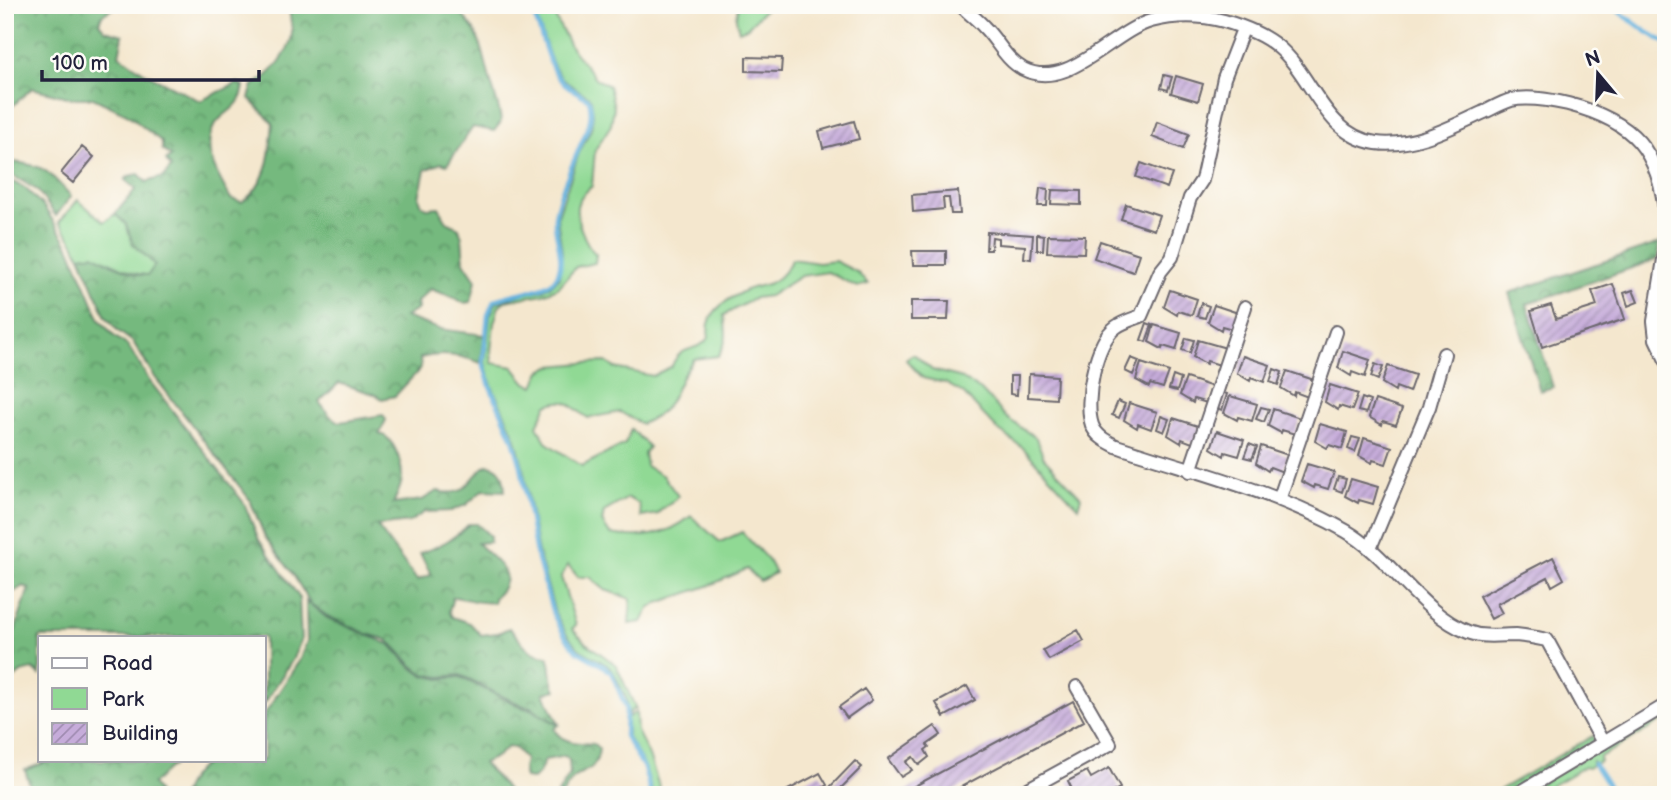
<svg xmlns="http://www.w3.org/2000/svg" width="1671" height="800" viewBox="0 0 1671 800" font-family="'Balsamiq Sans',sans-serif">
	<style>
		.green { fill: #90d994; stroke: #597e68; stroke-width: 2 }
		.forest { fill: url(#forest-crowns); stroke: #4b6e5c; stroke-width: 2 }
		.lines { fill: none; stroke-linecap: round; stroke-linejoin: round }
		.stream { stroke: #64b2de; stroke-width: 4.5 }
		.building { fill: url(#building-hatch) }
		.street-casing { stroke: #6c676e; stroke-width: 16 }
		.street { stroke: #fff; stroke-width: 12 }
	</style>
	<defs>
		<pattern id="forest-crowns" width="20" height="18" patternUnits="userSpaceOnUse" patternTransform="scale(1.75)"><rect width="20" height="18" fill="#74b97e"/><path d="M2 6a3 3 0 1 1 6 0M12 15a3 3 0 1 1 6 0" fill="none" stroke="#5f9668"/></pattern>
		<pattern id="building-hatch" width="6" height="6" patternUnits="userSpaceOnUse" patternTransform="scale(1.75)"><rect width="6" height="6" fill="#c6acda"/><path d="M-1 1l2-2M0 6l6-6M5 7l2-2" fill="none" stroke="#a08cb2"/></pattern>
	</defs>
	<rect width="100%" height="100%" fill="#fdfcf7"/>
	<filter id="ink" filterUnits="userSpaceOnUse"><feTurbulence type="fractalNoise" baseFrequency=".0143" numOctaves="2"/><feDisplacementMap in="SourceGraphic" scale="14" xChannelSelector="R" yChannelSelector="G"/><feConvolveMatrix kernelMatrix="1 2 1 2 8 2 1 2 1" color-interpolation-filters="sRGB"/></filter>
	<filter id="wash" filterUnits="userSpaceOnUse"><feTurbulence type="fractalNoise" baseFrequency=".00686" numOctaves="4" result="noise"/><feDisplacementMap in="SourceGraphic" scale="28" xChannelSelector="R" yChannelSelector="G"/><feGaussianBlur stdDeviation="1.57" result="paint"/><feColorMatrix in="noise" values="0 0 0 0 0 0 0 0 0 0 0 0 0 0 0 0 0 1.4 0 .05"/><feComposite in="paint" operator="in"/></filter>
	<g filter="url(#wash)">
		<rect width="100%" height="100%" fill="#f4e7ce"/>
		<path class="green" d="M530,5H549L570,46L596,79L609,86L614,107L611,125L595,150L592,186C587,191 580,196 578,203C573,215 586,246 596,254L595,263L576,267L558,288L543,294L505,301L499,306L494,323L491,351L492,363L513,367L526,383L534,386L541,371L551,366L584,363L606,362L615,368L653,376L672,366C680,344 697,353 709,338C704,314 723,302 742,292C752,286 764,287 774,281C783,275 787,268 792,259L819,263L835,261L857,272L868,284L857,287L828,272L801,276L769,296L755,298L724,315C726,335 729,338 718,356L694,359C670,387 680,407 641,424L620,412L588,418C570,407 570,396 547,405L537,426L547,443L582,466L625,444L631,429L649,447L644,453L646,466L663,476L678,496C673,505 663,505 658,514L641,517L639,504L628,498L604,512L602,522L610,534C640,539 666,537 691,516L720,542L742,532L768,560L775,573L760,581L747,569L708,586L658,603L649,609L642,622L629,624L631,599L605,590L590,577H578L568,565L561,577L576,625L572,629L586,643L616,665L636,709L632,710L628,715L626,698L614,673L607,665L579,649L567,635L555,613L537,548L523,466L516,439L492,386L485,363L490,316L496,303L525,293L543,290L552,285L559,278L562,252L557,218L579,153L591,129L593,114L591,99C581,90 569,87 560,76C545,56 544,27 530,5Z
			M738,5H769L747,28L739,31L736,19Z
			M78,200L104,222L115,214L126,224L133,244L156,265L148,275C121,275 107,252 80,256L74,243L59,222Z
			M911,355H915L932,370L959,377L981,390L1007,418L1036,438L1044,458L1081,497L1078,507L1023,448L998,430L963,393L945,383L923,378L906,360Z
			M1666,709V719L1600,757V761L1595,764L1592,761V765L1588,768L1584,767L1535,795H1521Z
			M636,712L637,731L649,756L662,795H653L645,767L627,736V718Z
			M1593,736L1595,740L1500,795H1491Z"/>
		<path class="forest" d="M5,5H119L102,15L99,23L105,30L123,35L119,55L147,74L200,101L238,83L244,86C242,101 235,107 223,116C195,140 216,173 231,199L242,202C269,184 270,152 273,123L249,98L253,85C269,78 291,52 292,33C292,24 289,15 289,5H452C484,35 480,44 491,83C495,97 500,108 501,122L494,131L473,127L447,165L441,163L425,170L419,197L422,205L427,208L439,207L447,222L459,228L462,238L464,262L476,280L471,302L463,303C455,296 441,294 431,289L417,302L418,309L405,317L439,329L485,335L481,363C461,355 441,352 420,358L421,368L395,396L382,399L374,394L339,383L319,402L331,417L340,422L383,415L386,420L379,434C394,436 402,463 402,477C402,487 396,496 393,504L422,500L437,491C469,498 465,481 487,465C503,466 504,478 505,491L483,490L466,505L451,511L425,512L409,522L377,526L417,580L431,575L420,553C437,548 457,537 469,524H477L490,536V542L477,543C493,560 522,574 494,598V602C481,605 467,598 453,597L449,611L452,617L470,623L481,635L498,633L509,628C523,641 527,655 548,656C553,667 549,678 556,690L544,693L559,724L543,716L532,707L524,706L497,694L471,680L460,675L440,677L424,674L412,665L392,644L385,639L367,634L327,616L311,604L292,573L265,537L250,500L154,376L133,342L118,331L106,317L80,256L94,254L111,264L139,275H148L155,265L133,244L126,224L115,214L136,189L125,180L129,176L139,174L146,182L164,177L171,167L166,161L171,156L162,149V142L127,114L93,98H71L32,88L5,113Z
			M5,161C45,166 43,166 71,196L56,216L37,190L5,171Z
			M5,178L25,188L44,207L69,246L100,320L114,336L128,346L149,380L244,503L259,540L299,597L301,640L293,659L264,704V637H40V675L33,669L21,672L6,685L5,693V665L15,656L13,637L29,588L23,586L5,598Z
			M1660,243L1658,259L1527,304L1553,387L1540,391L1509,293Z
			M306,601L327,618L391,645L411,667L423,675L440,679L460,677L524,708L531,709L558,725L554,729C561,743 579,743 594,744L599,749C596,775 584,767 573,779C569,784 565,790 562,795H557L570,774L569,760L565,756L545,760L539,773L533,779L525,778L523,771L525,759L515,748L508,747L496,757L483,763L506,788L509,795H182C201,750 223,760 264,760V715L299,661L307,641Z
			M51,760H173V765L152,784L158,792C152,796 142,796 135,793L133,795H33L25,770Z"/>
		<g class="lines">
			<path class="stream" d="M527,5C543,26 543,56 558,77C567,88 578,92 589,100C595,120 585,133 578,151C571,168 557,199 555,217C553,236 569,262 554,280C545,292 510,292 494,301L488,315L483,363L490,386L513,439L521,466L535,549L553,614L565,636L577,651L605,667L612,674L626,708L625,736L644,768L651,795
				M1610,5L1647,32L1666,43
				M1594,764L1614,795"/>
		</g>
		<g id="blocks">
			<path class="building" d="M746,57L782,58L781,72L746,71Z
				M1164,75L1172,77L1168,90L1161,88Z
				M1176,76L1203,84L1198,101L1171,93Z
				M854,121L859,139L823,148L819,131Z
				M1157,122L1189,134L1183,149L1152,137Z
				M82,147L94,157L73,183L61,173Z
				M1141,163L1172,174L1167,188L1136,177Z
				M1040,188L1048,189L1047,206H1038Z
				M1052,190L1081,191V205L1051,204Z
				M958,191L960,214H951L949,198H943L944,209L913,212L912,195Z
				M1126,204L1159,215L1154,230L1121,219Z
				M987,232L1033,235L1031,259L1024,258L1025,246L998,244V238L992,237L991,250H986Z
				M1037,234L1044,235L1043,250H1037Z
				M1048,235L1085,236L1084,253L1047,252Z
				M1100,241L1139,254L1133,272L1094,258Z
				M912,251H946V265H913Z
				M1613,284L1625,319L1542,347L1531,311L1551,305L1556,319L1597,306L1592,291Z
				M1170,290L1197,299L1192,315L1178,311L1177,315L1164,307Z
				M1633,290L1638,302L1628,306L1624,293Z
				M911,301H949L948,320H911Z
				M1201,303L1209,306L1205,318L1197,316Z
				M1214,305L1241,314L1236,330L1222,326L1221,330L1208,322Z
				M1147,323L1152,325L1146,342L1141,340Z
				M1154,325L1181,333L1176,350L1163,346L1162,349L1149,342Z
				M1186,338L1194,340L1190,353L1182,350Z
				M1198,340L1226,348L1220,365L1207,361L1206,364L1193,357Z
				M1343,351L1370,360L1365,377L1352,372L1351,376L1338,368Z
				M1243,356L1270,365L1264,382L1251,377L1250,381L1237,373Z
				M1131,358L1139,361L1133,375L1125,371Z
				M1141,363L1169,372L1163,388L1150,384L1149,387L1136,380Z
				M1375,364L1383,367L1378,380L1371,377Z
				M1388,366L1415,375L1409,392L1396,387L1395,391L1382,383Z
				M1274,369L1282,372L1278,385L1270,382Z
				M1287,371L1314,380L1308,397L1295,392L1294,396L1281,388Z
				M1029,374L1057,376L1056,399L1028,397Z
				M1010,376H1018L1017,395L1010,394Z
				M1173,376L1181,379L1177,391L1169,389Z
				M1186,378L1213,387L1207,403L1194,399L1193,403L1180,395Z
				M1330,385L1358,394L1352,410L1339,406L1338,410L1325,402Z
				M1221,392L1227,394L1222,410L1216,408Z
				M1230,396L1257,404L1252,421L1238,417L1237,420L1224,413Z
				M1362,398L1370,401L1366,413L1358,411Z
				M1375,400L1402,409L1396,425L1383,421L1382,425L1369,417Z
				M1118,401L1125,404L1119,418L1112,415Z
				M1129,403L1157,412L1151,429L1138,424L1137,428L1124,420Z
				M1261,407L1269,409L1264,422L1256,419Z
				M1273,409L1300,418L1295,434L1282,430L1281,433L1268,426Z
				M1161,416L1169,419L1164,432L1157,429Z
				M1173,418L1201,427L1195,444L1182,439L1181,443L1168,435Z
				M1320,424L1347,432L1342,449L1329,445L1327,448L1315,441Z
				M1217,431L1244,440L1239,456L1225,452L1224,456L1211,448Z
				M1352,437L1360,439L1355,452L1348,449Z
				M1364,438L1392,447L1386,464L1373,460L1372,463L1359,456Z
				M1249,444L1257,447L1252,459L1244,457Z
				M1261,446L1288,455L1283,472L1270,467L1268,471L1256,463Z
				M1307,464L1334,472L1328,489L1315,485L1314,488L1301,481Z
				M1338,477L1346,479L1342,492L1334,489Z
				M1351,479L1378,487L1373,504L1359,500L1358,503L1345,496Z
				M1553,557L1564,579L1552,586L1548,577L1497,604L1502,613L1491,619L1479,596Z
				M1078,630L1084,641L1049,660L1043,650Z
				M967,686L975,700L944,717L936,703Z
				M864,689L872,700L847,718L839,707Z
				M1073,701L1084,721L946,795H898Z
				M935,726L941,735L927,745L929,747L925,750L929,757L919,765L913,757L906,762L912,770L901,777L888,759Z
				M855,761L862,767L835,794L829,788Z
				M1109,768L1120,788L1107,795H1061L1072,789L1068,781L1087,771L1091,778Z
				M820,773L827,785L809,795H788L786,791Z"/>
		</g>
	</g>
	<g filter="url(#ink)">
		<use href="#blocks" fill-opacity="0" stroke="#6c676e" stroke-width="2"/>
		<g class="lines">
			<defs>
				<path id="street" d="M961,5C968,13 977,19 984,27C998,41 1005,59 1023,69C1068,92 1111,32 1151,21C1175,15 1201,15 1224,21C1241,26 1264,35 1277,46C1313,75 1324,136 1376,143C1412,148 1450,128 1482,113C1491,109 1501,103 1511,100C1529,96 1550,100 1568,104C1634,121 1659,150 1666,218
					M1243,29L1224,78L1202,180L1190,198L1172,257L1160,272L1141,316C1133,319 1123,322 1116,327C1095,342 1084,402 1092,425C1096,436 1106,441 1116,446C1190,470 1278,492 1346,531C1391,557 1420,613 1468,632C1483,638 1500,635 1516,635C1526,636 1537,638 1547,640L1603,743
					M1666,247L1654,321L1656,339L1666,360
					M1190,471L1245,307
					M1279,500L1336,332
					M1370,548L1429,407L1444,354
					M1017,795L1110,744L1077,687
					M1516,795L1666,705"/>
			</defs>
			<use href="#street" class="street-casing"/>
			<use href="#street" class="street"/>
		</g>
	</g>
	<rect width="1671" height="800" fill="none" stroke="#fdfcf7" stroke-width="28"/>
	<rect x="38" y="636" width="228" height="126" fill="#fdfcf7" stroke="#a5a5ac" stroke-width="2"/>
	<rect x="52" y="658" width="35" height="10" fill="#ffffff" stroke="#a5a5ac" stroke-width="2"/>
	<text x="102" y="670" font-size="21" fill="#22223b">Road</text>
	<rect x="52" y="688" width="35" height="21" fill="#90d994" stroke="#a5a5ac" stroke-width="2"/>
	<text x="102" y="706" font-size="21" fill="#22223b">Park</text>
	<rect x="52" y="723" width="35" height="21" fill="url(#building-hatch)" stroke="#a5a5ac" stroke-width="2"/>
	<text x="102" y="740" font-size="21" fill="#22223b">Building</text>
	<g transform="translate(1598 74) rotate(341)" stroke="#fdfcf7" stroke-width="5" paint-order="stroke">
	<path d="M0-5L12 26L0 18L-12 26Z" fill="#22223b"/>
	<text y="-10" font-size="19" font-weight="bold" text-anchor="middle" fill="#22223b">N</text>
	</g>
	<path d="M42 70v10h217v-10" fill="none" stroke="#22223b" stroke-width="3.5"/>
	<text x="52" y="70" font-size="21" fill="#22223b" stroke="#fdfcf7" stroke-width="5" paint-order="stroke">100 m</text>
</svg>
